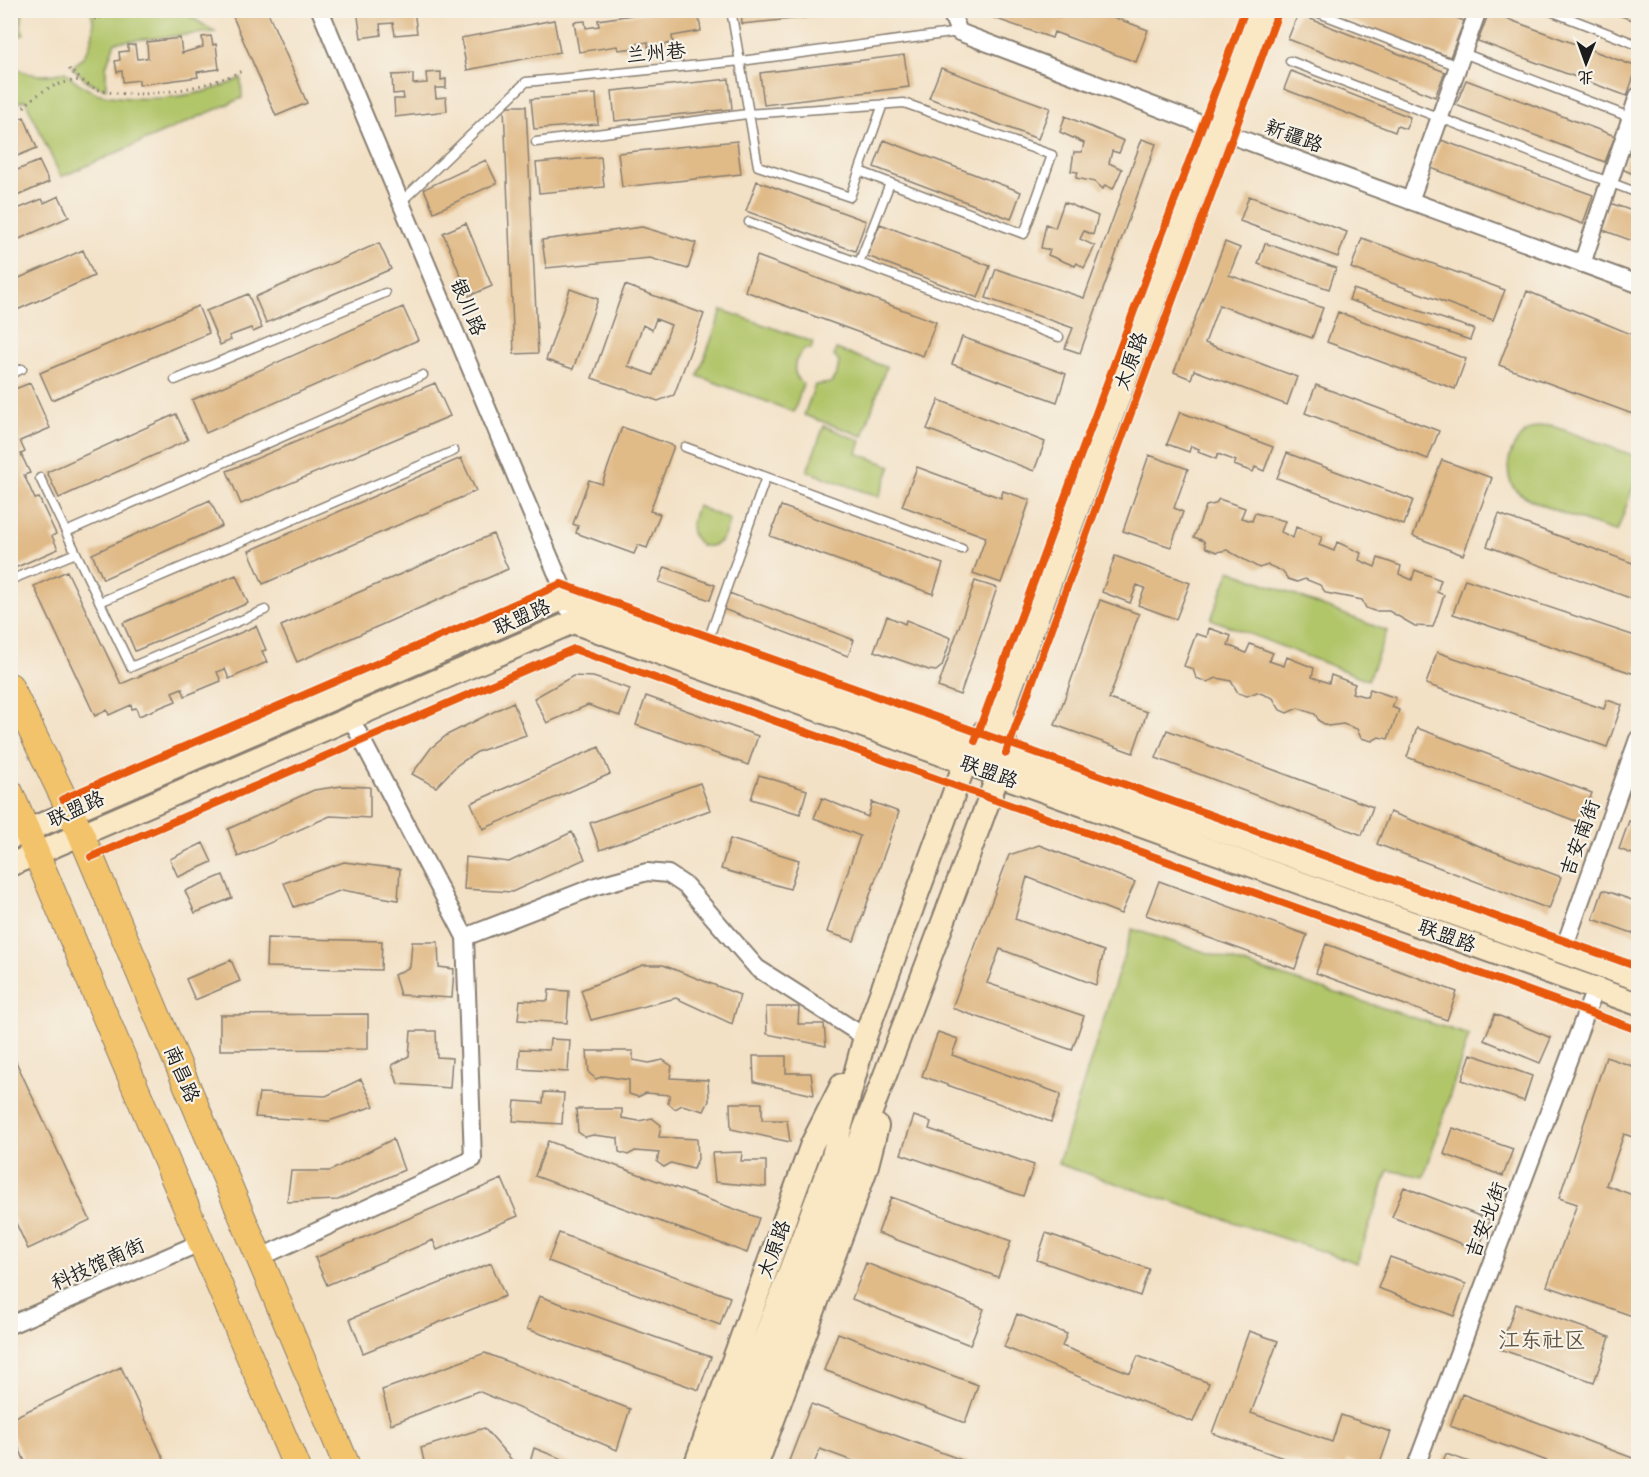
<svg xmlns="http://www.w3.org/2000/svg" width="1649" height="1477" viewBox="0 0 1649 1477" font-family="'Comic Neue','LXGW WenKai TC',sans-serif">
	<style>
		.green { fill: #b1c569; stroke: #667042; stroke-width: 1.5 }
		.building { fill: #e0ba87; fill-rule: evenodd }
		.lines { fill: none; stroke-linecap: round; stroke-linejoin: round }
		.lane-casing { stroke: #887e71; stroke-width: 11 }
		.street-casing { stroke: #887e71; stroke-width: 20 }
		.secondary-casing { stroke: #887e71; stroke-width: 26 }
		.primary-casing { stroke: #887e71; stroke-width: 28 }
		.path { stroke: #887e71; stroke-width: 3; stroke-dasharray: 1.5 4.5; stroke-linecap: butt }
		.lane { stroke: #fff; stroke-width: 8 }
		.street { stroke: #fff; stroke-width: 16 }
		.secondary { stroke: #fae7c3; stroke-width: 22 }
		.primary { stroke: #f2c36a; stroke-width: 26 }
		.cycleway-casing { stroke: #f7f3e8; stroke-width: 11 }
		.cycleway { stroke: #e8590c; stroke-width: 8 }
		.labels { text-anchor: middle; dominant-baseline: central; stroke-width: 4.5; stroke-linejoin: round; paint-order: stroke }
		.street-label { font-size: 20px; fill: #1c1c1c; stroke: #f7f3e8 }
		.quarter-label { font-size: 22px; fill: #615341; stroke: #f7f3e8 }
	</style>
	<rect width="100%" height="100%" fill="#f7f3e8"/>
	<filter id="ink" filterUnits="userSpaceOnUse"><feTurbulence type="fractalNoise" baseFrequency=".0167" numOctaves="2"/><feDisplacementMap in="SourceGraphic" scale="12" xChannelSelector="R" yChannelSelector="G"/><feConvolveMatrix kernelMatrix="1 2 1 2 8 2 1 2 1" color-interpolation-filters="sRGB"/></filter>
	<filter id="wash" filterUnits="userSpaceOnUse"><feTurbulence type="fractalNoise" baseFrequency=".008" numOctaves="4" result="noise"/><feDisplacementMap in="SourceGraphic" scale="24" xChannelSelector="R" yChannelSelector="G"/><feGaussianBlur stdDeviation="1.35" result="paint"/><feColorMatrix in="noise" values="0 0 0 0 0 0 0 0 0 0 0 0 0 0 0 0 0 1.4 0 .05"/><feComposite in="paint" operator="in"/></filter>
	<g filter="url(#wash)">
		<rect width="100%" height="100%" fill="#f3e1c6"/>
		<path class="green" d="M10,11H23L21,27L24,34L11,41Z
			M91,11H182L215,32L115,42L106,67V89L88,82L72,67C91,54 97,32 91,11Z
			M10,64C28,77 44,77 65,72C74,80 88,91 100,94C141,103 204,98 241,78L242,98L61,177L25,100L11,105Z
			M722,310L813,342L811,349H805C793,360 790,373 803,384L794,412L698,376Z
			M836,349L886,367L863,436L804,415L815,385L831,383L837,373L839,362L834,356Z
			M1550,425L1638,457V473L1617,532C1596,525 1525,503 1514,488C1506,476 1507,461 1513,448C1520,433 1533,426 1550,425Z
			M824,426L861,441L857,453L891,466L879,497L807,471Z
			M697,506L730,520C724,536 722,548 702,546C686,533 691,523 697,506Z
			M1230,570L1387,631L1368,680L1211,619Z
			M1132,929L1469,1035L1424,1177L1388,1170L1357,1263L1058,1164Z"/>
		<g id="blocks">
			<path class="building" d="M230,10H267L307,103L276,116Z
				M357,10H414L417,33L395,35L393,23L380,24L381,35L361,38Z
				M667,10H698L701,31L672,36L673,43L648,47V42L634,44L635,48L618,50L617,46L579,52L574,22L585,21L586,28L599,26L598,20Z
				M741,10H859V12L742,24Z
				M986,10H1040L1059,17L1061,10H1094L1148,30L1136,62L1054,32L1052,38L985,15Z
				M1336,10H1438L1464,21L1450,57L1335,15Z
				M1606,10H1638V22L1606,11Z
				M1489,12L1637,67L1627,96L1478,41Z
				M1298,14L1445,72L1435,97L1288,39Z
				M554,20L560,52L467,70L461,38Z
				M211,36L213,45L216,44L219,69L197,72L198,77L139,85V80L123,82L122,71L117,72L115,61L120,60L119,52L128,51V45H135L137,59L148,58L147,42L180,38L182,53L203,47L202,37Z
				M904,55L909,87L764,105L760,73Z
				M941,68L1050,108L1038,139L929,98Z
				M1291,71L1410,117L1406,129L1397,126L1395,132L1284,89Z
				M441,72V80L446,79V88H435L436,98L446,97L447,111L395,117L394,99H404L403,93L393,94L392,75L413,74V84L427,83L426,73Z
				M729,79L732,109L615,121L612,91Z
				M1466,80L1615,136L1605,162L1456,105Z
				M596,94L598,124L534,129L531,99Z
				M504,106H526L538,353L514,354Z
				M1065,116L1124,141L1119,153L1112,151L1109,163L1122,169L1113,189L1105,185L1103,189L1095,182L1076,178L1078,172L1071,171L1074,152H1082L1084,143L1060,132Z
				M24,117L37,148L10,159V123Z
				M1142,139L1156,144L1080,353L1065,348L1073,328L986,298L996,269L1084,298Z
				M884,140L1021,192L1011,219L874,167Z
				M1441,140L1593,195L1583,224L1431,168Z
				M737,141L741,174L622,187L618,153Z
				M1633,141L1638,143V176L1622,169Z
				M601,157L604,187L539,193L536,163Z
				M486,160L497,183L434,212L424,189Z
				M39,161L49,182L10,199V173Z
				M757,181L866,221L855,251L746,211Z
				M59,196L69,217L10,243V212L42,199L44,203Z
				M1249,196L1347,232L1338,257L1240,221Z
				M1064,202L1098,216L1093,235L1084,231L1080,239L1095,246L1084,268L1077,263L1075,266L1048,255L1050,250L1041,248L1046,224L1055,228Z
				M1610,203L1638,213V243L1600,229Z
				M466,223L492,286L469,296L443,233Z
				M880,224L990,266L978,298L867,256Z
				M642,227L696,243L688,269L650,258L546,268L542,240Z
				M1362,238L1505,290L1493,320L1351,268Z
				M1225,242L1240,248L1229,275L1323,308L1312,338L1219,305L1205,343L1297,377L1287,405L1194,370L1191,379L1174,372Z
				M379,243L391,269L266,323L255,297Z
				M1265,243L1336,268L1329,289L1258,264Z
				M83,250L94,276L10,313V282Z
				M757,256L936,322L923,356L745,291Z
				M625,285L704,314L674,395L658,401L592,378ZM656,319L671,325L653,375L628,366L643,325L652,330Z
				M570,289L598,299L573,369L546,360Z
				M1353,289L1474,329L1470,340L1349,300Z
				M1527,291L1638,337V416L1499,365Z
				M248,294L262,328L253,332L251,328L229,336L231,340L220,345L206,311Z
				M198,306L209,333L52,400L40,373Z
				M403,307L418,340L206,433L192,400Z
				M1338,312L1466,359L1455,389L1327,342Z
				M962,337L1066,374L1057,402L952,364Z
				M30,383L50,428L20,441L25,452L21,454L30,473L24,475L35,499L39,498L56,534L52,536L58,549L10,570V391Z
				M435,383L450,416L241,504L227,471Z
				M1316,385L1439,431L1428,459L1305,413Z
				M939,400L1045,442L1034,471L927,429Z
				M1180,412L1273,447L1264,471L1255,467L1253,472L1234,465L1236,461L1218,454L1216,459L1198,452L1199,449L1191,446L1189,452L1167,444Z
				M176,414L188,440L59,498L47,472Z
				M622,427L674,446L650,511L660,514L647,548L638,545L634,554L576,533L578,526L573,524L589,480L602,484Z
				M1287,453L1413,500L1404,525L1277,478Z
				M1149,455L1188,469L1174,508L1183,512L1171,547L1123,531Z
				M461,458L476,491L263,584L249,551Z
				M1442,460L1492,478L1463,555L1413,536Z
				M917,467L1001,498L1003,491L1030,500L1001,583L973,573L986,537L902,506Z
				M1219,499L1245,508L1241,518L1252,521L1255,513L1285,521L1281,532L1293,538L1296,527L1322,537L1319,545L1334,551L1337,542L1361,553L1359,560L1375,567L1378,558L1401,566L1399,574L1412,580L1415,570L1441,580L1437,592L1444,595L1433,627L1415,626L1389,611H1374L1366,608L1362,600L1326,593L1320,585L1305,579L1297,582L1288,579L1282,571L1268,565L1259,568L1227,550L1217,552L1206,548L1204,541L1194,537L1206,506L1215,504Z
				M210,500L222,526L103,579L92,554Z
				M781,506L943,564L933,594L770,536Z
				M1499,514L1638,565V601L1487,546Z
				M493,534L508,569L297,662L281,626Z
				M1115,556L1190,583L1176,619L1138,605L1145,588L1137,585L1130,603L1102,592Z
				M665,567L715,585L710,600L659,582Z
				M67,571L121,684L256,626L266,650L262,651L267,662L229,679L225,669L217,672L221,681L185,696L182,688L172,692L176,701L139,716L136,708L132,709L131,705L109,715L107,710L95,716L34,586Z
				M236,575L248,603L135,651L123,623Z
				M1465,579L1638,637V665L1635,674L1453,614Z
				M975,581L997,588L960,695L938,687Z
				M729,593L854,640L848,656L723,609Z
				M1100,600L1139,614L1109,699L1147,712L1133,753L1055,725Z
				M887,616L905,624L906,620L951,638L942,666L936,671L929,670L874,651Z
				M1209,628L1231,636L1228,645L1246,653L1250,644L1273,653L1269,661L1284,666L1287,657L1314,668L1312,677L1329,683L1331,675L1355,684L1352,693L1367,697L1370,689L1396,698L1392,707L1399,710L1388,739L1379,737L1372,741L1361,738L1357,729L1343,724L1328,726L1319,721L1315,714L1298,708L1287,713L1280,710L1273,698L1257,692L1247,696L1238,693L1231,681L1217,678L1207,682L1196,678L1193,669L1184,666L1196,634L1207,637Z
				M1437,652L1604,709L1607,700L1622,705L1607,747L1426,684Z
				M573,676L593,677L630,689L620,716L588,705L547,723L534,698Z
				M646,696L758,736L748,765L636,725Z
				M513,702L526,735L477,752L457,765L436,787L412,774L431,748L447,735Z
				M1417,728L1592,793L1581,823L1407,757Z
				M1167,730L1373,807L1362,835L1156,758Z
				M599,747L610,774L483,829L471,803Z
				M759,775L807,790L800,814L751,799Z
				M700,783L710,810L600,850L590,823Z
				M342,786L370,787V818L330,816L238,857L228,829L314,790Z
				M822,798L868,817L872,802L899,812L854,941L827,932L860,836L814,818Z
				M1390,812L1561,877L1549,909L1377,844Z
				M1629,821L1638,824V856L1619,849Z
				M572,832L585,859L512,892L464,889L466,857L509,862Z
				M730,839L799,860L790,889L721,869Z
				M203,843L212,862L178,877L170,859Z
				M1039,845L1135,882L1121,914L1027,877L1015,919L1104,951L1096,985L1000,949L987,983L1084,1016L1072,1050L952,1008L1009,855Z
				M344,862L400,869L398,900L342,890L294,907L284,883Z
				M223,875L232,898L195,913L185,891Z
				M1159,881L1307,935L1295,969L1146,915Z
				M1603,890L1638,902V935L1593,919Z
				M267,938L382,941L381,970L266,967Z
				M412,942H438L439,967L454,969L452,998L400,995L394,975L410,967Z
				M1326,944L1457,992L1447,1020L1316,973Z
				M231,960L240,981L195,1000L186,979Z
				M643,965H663L740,995L732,1024L676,998L591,1020L581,990Z
				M549,990L569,991L567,1023L518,1020L520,1000L548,1001Z
				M766,1007H799L798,1024H824L826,1046L767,1034Z
				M368,1014V1049L220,1050V1015Z
				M1495,1014L1551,1038L1540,1063L1484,1040Z
				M411,1031H436L437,1057L452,1058L450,1088L398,1084L392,1065L409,1056Z
				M938,1032L958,1039L952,1055L1061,1094L1051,1122L922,1076Z
				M550,1039L570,1040L568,1072L519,1069L520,1049L549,1050Z
				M10,1049L90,1220L28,1249L10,1210Z
				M587,1051H633V1060L649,1063L663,1060L672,1066L670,1078L708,1080L709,1101L704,1111L682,1105L675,1109L668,1103L670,1095L646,1093L638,1097L629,1094V1080L604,1076L596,1079L589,1073Z
				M1471,1054L1532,1076L1524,1101L1462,1080Z
				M753,1056H786V1073H811L814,1095L754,1082Z
				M1606,1057L1638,1068V1139L1624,1134L1606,1185L1638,1197V1318L1547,1286L1577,1204L1559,1198Z
				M361,1079L374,1106L329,1121L255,1117L259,1093L326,1096Z
				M544,1092L564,1093L562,1124L513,1121L515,1101L543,1103Z
				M730,1103H762V1120H787L790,1142L731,1129Z
				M576,1109H622V1118L639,1121L652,1118L661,1125L659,1137L697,1139L698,1159L693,1169L671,1163L664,1167L657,1162L659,1153L635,1151L628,1155L619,1152L618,1138L593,1135L585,1137L578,1132Z
				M914,1116L931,1122L929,1129L1034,1165L1023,1196L901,1154Z
				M1453,1128L1513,1149L1503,1176L1444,1154Z
				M393,1139L404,1170L338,1200L287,1202L291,1171H330Z
				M548,1141L759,1218L747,1253L535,1176Z
				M742,1152L741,1161H766V1187L715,1182L712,1153Z
				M502,1179L518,1216L437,1250L433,1240L327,1285L315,1258Z
				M1404,1187L1490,1220L1478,1250L1392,1217Z
				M891,1197L1011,1241L998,1277L878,1233Z
				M559,1233L730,1297L720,1325L548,1261Z
				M1046,1233L1149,1269L1140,1296L1037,1260Z
				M1390,1257L1466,1284L1454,1316L1378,1288Z
				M491,1263L505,1296L363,1353L350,1319Z
				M866,1263L984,1309L970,1345L852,1299Z
				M539,1296L711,1357L699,1390L527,1329Z
				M1516,1304L1610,1337L1594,1382L1500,1349Z
				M1017,1314L1067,1334L1062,1346L1130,1373L1138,1356L1209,1383L1193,1422L1004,1347Z
				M1249,1331L1278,1341L1251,1413L1332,1442L1341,1415L1391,1432L1379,1466H1365L1348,1460L1346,1466H1306L1212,1433Z
				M838,1333L978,1385L965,1423L824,1370Z
				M485,1353L630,1409L617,1450L478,1391L391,1424L382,1390Z
				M121,1367L167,1466H27L10,1428V1419Z
				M1462,1394L1638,1460V1466H1561L1450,1426Z
				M811,1404L978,1466H866L820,1449L813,1466H787Z
				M484,1428L517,1466H425L421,1448Z
				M534,1448L580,1466H529Z
				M1446,1454L1481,1466H1441Z"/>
		</g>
	</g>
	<g filter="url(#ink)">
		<use href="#blocks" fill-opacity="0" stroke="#887e71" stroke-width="1.5"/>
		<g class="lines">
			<defs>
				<path id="lane" d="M731,10L758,166L850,197L883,104
					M1311,10L1458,66
					M1548,10L1638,45
					M446,12L462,10
					M1463,53L1632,118
					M1290,61L1638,193
					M536,142L747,114L904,103L1052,155L1024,234L859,171
					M402,201L526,82L741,61L959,32
					M749,222L1059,337
					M859,263L890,183
					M10,374L22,369
					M175,380L385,293
					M685,447L962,549
					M40,478L131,667L265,610
					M66,532L423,375
					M10,580L76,553
					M100,602L454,451
					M706,646L766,477"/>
				<path id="street" d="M320,10L561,584L568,608
					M950,10L959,32L1233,136L1638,284
					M1410,201L1478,10
					M1582,264L1638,96
					M465,937L596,886L647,872L668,874L686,886L757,968L865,1037
					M1563,951L1638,739
					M259,1258L473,1159L465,937L351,719
					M10,1325L202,1242
					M1416,1466L1595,989"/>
				<path id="secondary" d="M10,838L565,598L1638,979
					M10,865L573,622L1638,1004
					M695,1466L812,1144L842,1085
					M717,1466L832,1159L865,1037L965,763L975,741L1002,712L1262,10
					M736,1466C825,1228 919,992 1006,753L1002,712
					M756,1466L866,1169L877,1126"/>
				<path id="primary" d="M10,686L81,834L347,1466
					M10,792L296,1466"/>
			</defs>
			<use href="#lane" class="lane-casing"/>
			<use href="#street" class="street-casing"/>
			<use href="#secondary" class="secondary-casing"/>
			<use href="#primary" class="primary-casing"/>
			<path class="path" d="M140,10L146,14L174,10
				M94,19C107,16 119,17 131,10
				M69,69C78,77 88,87 100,90C138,101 207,88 242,71
				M24,107C40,90 57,82 81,80"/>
			<use href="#lane" class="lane"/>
			<use href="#street" class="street"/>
			<use href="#secondary" class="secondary"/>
			<use href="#primary" class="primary"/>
			<defs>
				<path id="cycleway" d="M975,741L1245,10
					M1006,753L1279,10
					M63,799L561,584L1638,967
					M91,857L574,649L1638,1030"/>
			</defs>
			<use href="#cycleway" class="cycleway-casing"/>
			<use href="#cycleway" class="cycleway"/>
		</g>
	</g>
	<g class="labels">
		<g class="street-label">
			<text transform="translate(656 53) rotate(-5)">兰州巷</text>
			<text transform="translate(1294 136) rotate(20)">新疆路</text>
			<text transform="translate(468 307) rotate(67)">银川路</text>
			<text transform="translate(1131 361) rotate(-70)">太原路</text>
			<text transform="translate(522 617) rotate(-24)">联盟路</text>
			<text transform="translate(989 772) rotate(20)">联盟路</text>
			<text transform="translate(76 809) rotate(-24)">联盟路</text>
			<text transform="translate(1580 838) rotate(-70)">吉安南街</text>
			<text transform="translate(1447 936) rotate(20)">联盟路</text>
			<text transform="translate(182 1074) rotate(67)">南昌路</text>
			<text transform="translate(1486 1220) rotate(-69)">吉安北街</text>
			<text transform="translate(774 1249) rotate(-70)">太原路</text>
			<text transform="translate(98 1264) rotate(-24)">科技馆南街</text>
		</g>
		<g class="quarter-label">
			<text x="1542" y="1340">江东社区</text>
		</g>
	</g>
	<rect width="1649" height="1477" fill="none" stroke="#f7f3e8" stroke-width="36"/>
	<g transform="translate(1586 63) rotate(181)" stroke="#f7f3e8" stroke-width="4.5" paint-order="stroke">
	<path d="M0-4.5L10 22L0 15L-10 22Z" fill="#1c1c1c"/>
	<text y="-9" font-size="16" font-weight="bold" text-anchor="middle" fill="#1c1c1c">北</text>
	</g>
</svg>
